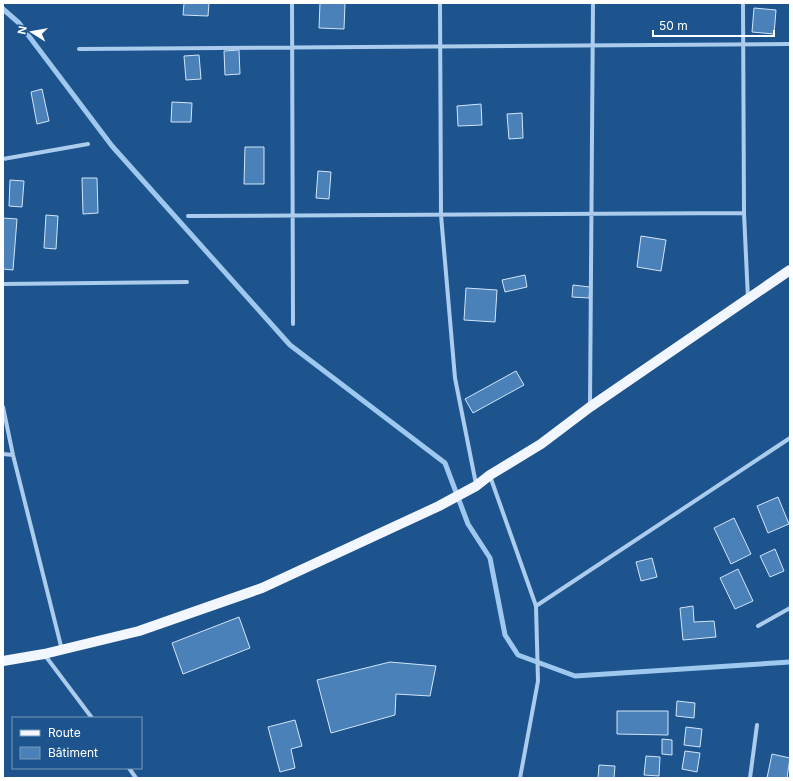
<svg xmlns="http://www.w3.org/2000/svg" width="793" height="781" viewBox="0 0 793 781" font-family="Inter,sans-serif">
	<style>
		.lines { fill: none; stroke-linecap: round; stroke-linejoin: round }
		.stream { stroke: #9fc8ef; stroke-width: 5 }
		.building { fill: #4a81b8; stroke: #d1e5f9 }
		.minor { stroke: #abcced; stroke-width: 4 }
		.primary { stroke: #f2f7ff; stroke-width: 10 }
	</style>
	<rect width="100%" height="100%" fill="#1d548e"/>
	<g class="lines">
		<path class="stream" d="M3,9L19,23L112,146L290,345L445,463L468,524L490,558L505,635L518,655L575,676L790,662"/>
	</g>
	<path class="building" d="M184,3H209L208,16L183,15Z
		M320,3H345L344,29L319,28Z
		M754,8L776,10L774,34L752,32Z
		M239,50L240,74L225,75L224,51Z
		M199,55L201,79L186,80L184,56Z
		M42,89L49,121L37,124L31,92Z
		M172,102L192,103L191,122H171Z
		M481,104L482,125L458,126L457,106Z
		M522,113L523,138L509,139L507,114Z
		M245,147H264V184H244Z
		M318,171L331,172L329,199L316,198Z
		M82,178H97L98,213L83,214Z
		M10,180L24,181L22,207L9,206Z
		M46,215L58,216L56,249L44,248Z
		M3,218L17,219L13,270L3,269Z
		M641,236L666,240L661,271L637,267Z
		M525,275L527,287L505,292L502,280Z
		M573,285L590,287L589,298L572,297Z
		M466,288L497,290L495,322L464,320Z
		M516,371L524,385L473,413L465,399Z
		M778,497L789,524L768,533L757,506Z
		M734,518L751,554L731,564L714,528Z
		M775,549L784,571L770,577L760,556Z
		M652,558L657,577L641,581L636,562Z
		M738,569L753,601L735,609L720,578Z
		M693,606L694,622L714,621L716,637L683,640L680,608Z
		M239,617L250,648L183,674L172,643Z
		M390,662L436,666L430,696L396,694L395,715L331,733L317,680Z
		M677,701L695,703L694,718L676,716Z
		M617,711H668V735L617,734Z
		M295,720L302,746L291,749L295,768L280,772L268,727Z
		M686,727L702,729L700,747L684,745Z
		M662,739L672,740V755L662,754Z
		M685,751L700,753L697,772L682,769Z
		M772,754L790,758L787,778H767Z
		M646,756L660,757L659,776L644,775Z
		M599,765L615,766L614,778H598Z"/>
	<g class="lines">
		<path class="minor" d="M292,3L293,324
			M440,3L441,215L455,378L476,484
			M743,3L744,213L748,299
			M79,49L790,44
			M3,159L88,144
			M188,216L744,213
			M3,284L187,282
			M590,406L593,3
			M3,407L13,455L62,650
			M3,454L13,455
			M490,476L536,606L538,681L520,778
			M536,606L790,438
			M758,626L790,608
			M44,654L92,718
			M129,768L136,778
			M750,778L757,725"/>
		<path class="primary" d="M3,661L44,654L139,631L262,588L439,506L476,486L490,475L541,444L590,407L790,270"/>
	</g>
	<rect width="793" height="781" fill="none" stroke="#ffffff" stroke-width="8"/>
	<rect x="12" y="717" width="130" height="52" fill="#1d548e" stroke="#7798bb"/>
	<rect x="20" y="730" width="20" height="6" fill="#f2f7ff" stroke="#7798bb"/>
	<text x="48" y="737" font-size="12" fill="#ffffff">Route</text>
	<rect x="20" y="747" width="20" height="12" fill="#4a81b8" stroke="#7798bb"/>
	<text x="48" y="757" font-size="12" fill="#ffffff">Bâtiment</text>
	<g transform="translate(32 32) rotate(281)" stroke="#1d548e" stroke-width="3" paint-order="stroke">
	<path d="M0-3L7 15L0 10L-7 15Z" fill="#ffffff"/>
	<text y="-6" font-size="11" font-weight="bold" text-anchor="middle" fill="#ffffff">N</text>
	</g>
	<path d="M653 30v6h121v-6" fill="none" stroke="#ffffff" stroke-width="2"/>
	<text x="659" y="30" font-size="12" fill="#ffffff" stroke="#1d548e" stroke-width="3" paint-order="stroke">50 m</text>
</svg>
